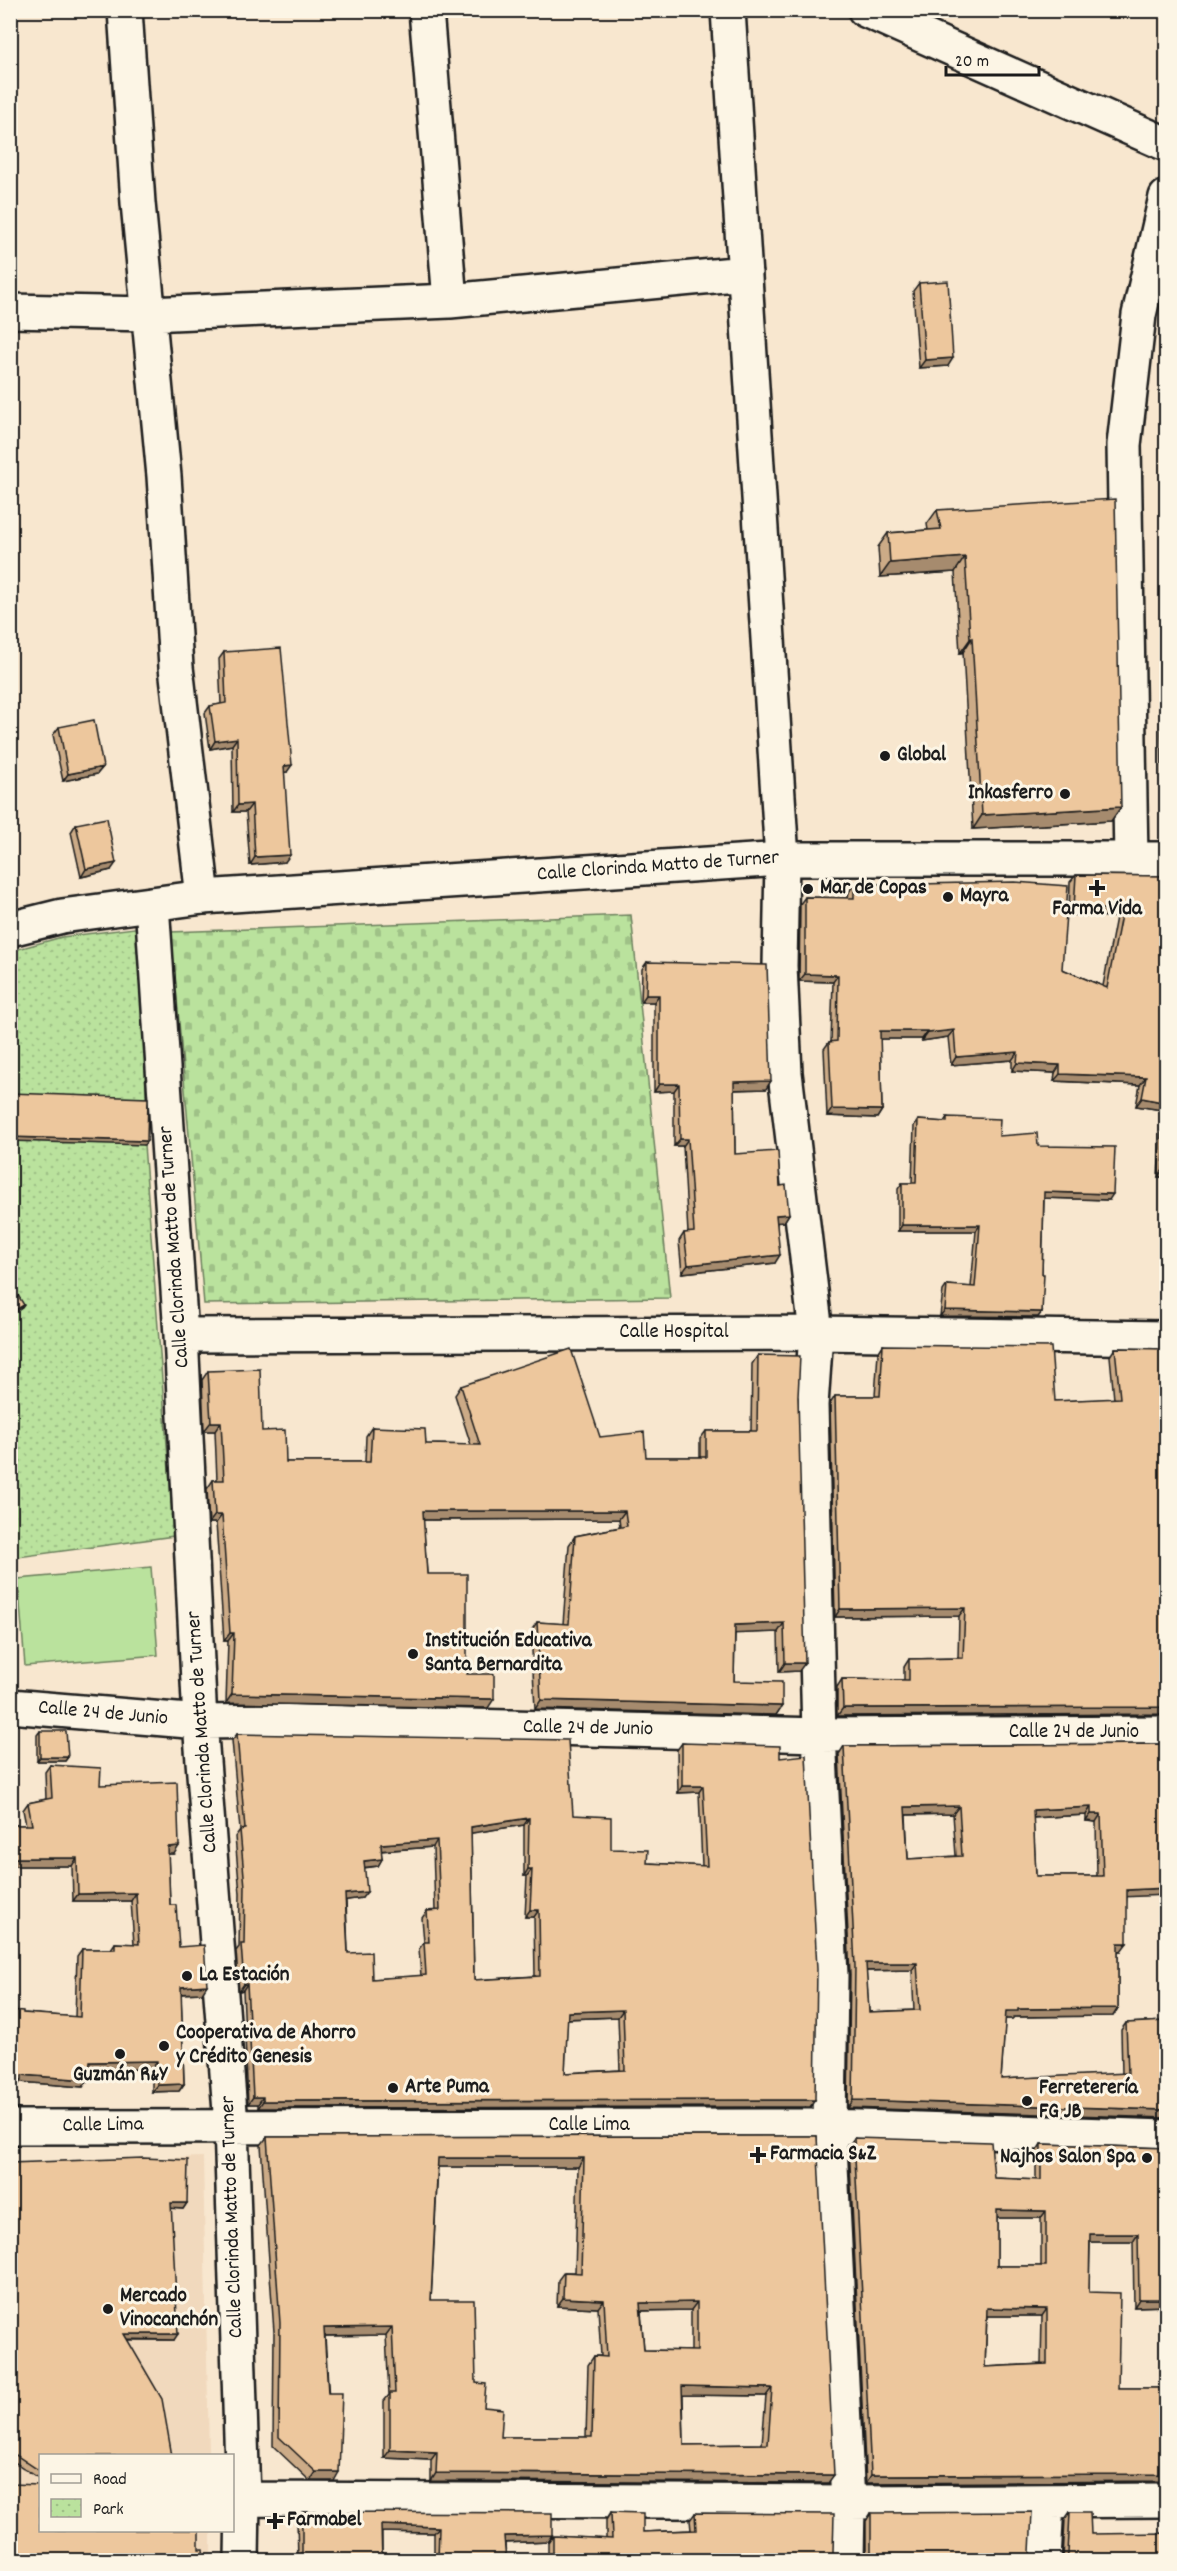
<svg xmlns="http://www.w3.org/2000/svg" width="1177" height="2571" viewBox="0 0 1177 2571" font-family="Dekko,sans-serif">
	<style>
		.built { fill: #f1d9bd }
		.cemetery { fill: url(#cemetery-stones); stroke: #6b7f5c; stroke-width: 1.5 }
		.park { fill: url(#park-dots); stroke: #6b7f5c; stroke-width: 1.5 }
		.garden { fill: #bae29d; stroke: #6b7f5c; stroke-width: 1.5 }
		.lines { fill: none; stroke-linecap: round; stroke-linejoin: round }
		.street-casing { stroke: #1c1c1c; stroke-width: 38 }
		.secondary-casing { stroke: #1c1c1c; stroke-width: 38 }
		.street { stroke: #fcf5e5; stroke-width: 33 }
		.secondary { stroke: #fcf5e5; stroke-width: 33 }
		.wall { fill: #ccab87; stroke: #1c1c1c; stroke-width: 1.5; fill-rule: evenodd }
		.shaded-wall { fill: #a68b6e; stroke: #1c1c1c; stroke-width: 1.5 }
		.building { fill: #edc79d; stroke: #1c1c1c; stroke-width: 1.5; fill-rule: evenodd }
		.poi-dot { fill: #1c1c1c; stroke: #fcf5e5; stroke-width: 2 }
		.labels { text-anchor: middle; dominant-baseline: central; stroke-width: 6; stroke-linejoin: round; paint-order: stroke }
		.poi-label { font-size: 21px; font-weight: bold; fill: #1c1c1c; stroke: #fcf5e5; text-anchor: start }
		.street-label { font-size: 21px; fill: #1c1c1c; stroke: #fcf5e5 }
	</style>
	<defs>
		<pattern id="cemetery-stones" width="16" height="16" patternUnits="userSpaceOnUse" patternTransform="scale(1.5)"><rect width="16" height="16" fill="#bae29d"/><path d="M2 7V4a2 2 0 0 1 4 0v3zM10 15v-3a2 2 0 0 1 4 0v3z" fill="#9fc187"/></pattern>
		<pattern id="park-dots" width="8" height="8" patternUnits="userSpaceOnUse" patternTransform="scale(1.5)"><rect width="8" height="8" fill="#bae29d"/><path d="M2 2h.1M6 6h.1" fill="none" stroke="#9fc187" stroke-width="1.8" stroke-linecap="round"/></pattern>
	</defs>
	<rect width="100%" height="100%" fill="#f8e7cf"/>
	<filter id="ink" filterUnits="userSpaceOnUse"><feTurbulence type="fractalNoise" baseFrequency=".0167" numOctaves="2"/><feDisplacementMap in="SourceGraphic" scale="12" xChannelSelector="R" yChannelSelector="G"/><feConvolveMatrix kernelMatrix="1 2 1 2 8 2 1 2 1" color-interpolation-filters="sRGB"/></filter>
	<g filter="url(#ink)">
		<path class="built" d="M203,2157L209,2455L40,2456V2530L211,2531V2560H11L10,2163Z"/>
		<path class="cemetery" d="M631,915L670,1298L204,1304L171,932Z"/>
		<path class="park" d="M142,927L146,1101L144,1145L174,1536L11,1558V951L62,937Z"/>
		<path class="garden" d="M151,1567L158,1655L25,1666L18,1579Z"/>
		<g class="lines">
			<defs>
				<path id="street" d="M125,10L138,203L164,476L176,667L203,897
					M728,10L782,859L780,966L785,1073L816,1333L811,1405L819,1735L831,1975L829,2126L848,2502L847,2560
					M865,10L1166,144
					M450,301L745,273
					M10,311L149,314L450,301L426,10
					M152,904L181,1335L200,1722L231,2125L243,2499L242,2560
					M181,1335L816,1333L1166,1338
					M10,1706L200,1722L274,1721L819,1735L1166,1733
					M10,2127L829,2126L1166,2137
					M243,2499L848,2502L1166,2500
					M1044,2560L1047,2502"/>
				<path id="secondary" d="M1131,860L1124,445L1139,315L1166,197
					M10,929L62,916L203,897L782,859H1166"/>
			</defs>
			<use href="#street" class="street-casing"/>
			<use href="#secondary" class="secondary-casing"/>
			<use href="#street" class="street"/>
			<use href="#secondary" class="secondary"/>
		</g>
		<path class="wall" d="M919,283L948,366L919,368L913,291Z
			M937,510L1121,807L1111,821L973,829L963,652L960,653L955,572L880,577L878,547L888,533L928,530L927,524Z
			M1167,642V786H1162L1160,651Z
			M224,652L287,772H284L285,862L250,865L246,812H233L232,745L210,749L205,713L210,706L221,704L219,659Z
			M59,727L103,767L97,774L63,781L53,735Z
			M76,824L111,870L81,877L71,832Z
			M1076,875L1167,876V1177H1158L1162,1110L1136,1106L1140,1085L1054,1081L1055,1073L1012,1071V1060L951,1065L948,1037L922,1041V1039H880L882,1110L877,1118L827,1116L824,1049L829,1042H831L833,982L799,981L800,904L805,897L848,898L849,892L854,884L918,885L919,884L1062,969L1103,986L1116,917L1069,915L1070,882Z
			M647,962L766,1089L734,1090L735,1154L780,1186L789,1214L784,1222H777L775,1263L682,1273L679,1241L684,1233H688L683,1146H674V1091L654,1092V1002H641L642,969Z
			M947,1117L999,1136L1038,1146L1109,1200L1044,1198L1042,1274V1312L1038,1317L940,1316L943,1291L947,1285L971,1287L976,1231H898V1189L902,1183H912L914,1126L918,1120L944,1122Z
			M883,1345L1055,1401L1114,1399L1110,1356L1115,1348L1167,1349V1714L837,1716V1687L842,1679L904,1680V1667L909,1659L958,1658L959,1616L835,1617L830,1404L835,1396H875L878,1353Z
			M758,1355L798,1397L799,1671L779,1672L778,1632L735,1633L734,1681L782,1706L776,1715L535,1709L531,1631L537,1622L563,1624L569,1545L575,1536L620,1527L619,1519L423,1520L427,1574L467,1674L488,1708L226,1703L228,1641H224L216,1523H209L207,1489L213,1480H217L215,1431H204L202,1380L208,1371L262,1431L286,1462H365L366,1436L372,1427L426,1444L471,1445L455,1395L461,1386L600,1437L646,1457H700V1439L706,1431H751L752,1364Z
			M40,1731L68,1757L65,1761H37V1735Z
			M237,1734L573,1815L611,1849L647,1863L702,1866L699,1792L678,1793L677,1750L682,1743L780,1758L810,2107L258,2108V2104H248L243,1990L239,1991L236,1951L239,1947L240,1894L235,1837L240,1830L232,1740ZM524,1825V1876H527L525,1917H534L535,1976L474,1980L471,1833ZM433,1847L435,1911H427L422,1918L424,1942L419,1949L421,1976L372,1979L348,1953L346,1900L362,1898L364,1868L378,1866L382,1859L381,1851ZM618,2017L620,2070L565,2073L567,2019Z
			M1167,1744L1127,1897L1121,1951H1118V2008L1113,2016L1014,2017L1012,2019H1005L1001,2079L1122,2074L1121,2030L1126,2023L1167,2021V2118L848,2108L850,1974L839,1754L844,1746ZM953,1814L956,1856L908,1859L906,1815ZM1086,1815V1821L1096,1822L1097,1876H1036L1033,1818ZM912,1970L914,2010L869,2012L866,1971Z
			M50,1765L100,1785L174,1854H168L170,1905L179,1947L202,1993L181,1994L184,2084L179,2091L152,2092V2069L89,2070L88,2080L83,2087L20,2082L17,2087H10V2010L23,2013L75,2017L77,1956L82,1949H111L115,1943L134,1944L131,1901H73L72,1866H10V1825H26L23,1810L28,1803L46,1799L45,1772Z
			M817,2136L828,2483L431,2481V2460L384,2458V2401L389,2395L386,2335L325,2336L334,2481H310L273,2446L274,2332L261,2145L267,2137ZM438,2167H578L575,2272H564L558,2280L557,2306L598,2308L601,2356H594L588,2365L586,2437H501L484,2407L476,2383L431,2300ZM691,2310V2351L644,2350L641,2311ZM683,2395L766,2396L762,2444L684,2445Z
			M854,2138L994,2178L1036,2180V2152L1041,2144L1167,2148V2306L1134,2307L1133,2242H1090L1089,2292L1118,2388H1167V2481L866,2483L849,2145ZM997,2218H1041V2266H997ZM987,2316H1042L1041,2364L985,2367Z
			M10,2163L187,2203L183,2209L171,2208L174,2340H127L40,2456V2479L10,2459Z
			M302,2512L552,2535L548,2541L505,2543L506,2560H434V2533L382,2532V2560H298L297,2518Z
			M611,2512L643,2532L691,2530L690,2520L695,2513L833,2553L835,2560H548V2543L553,2536L606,2539V2520Z
			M1070,2512L1091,2534L1167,2560H1063L1065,2519Z
			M871,2513L1030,2552L1032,2560H866V2521Z"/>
		<path class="shaded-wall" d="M953,358L948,366L919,368L925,360Z
			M965,557L955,572L880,577L890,563Z
			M972,638L963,652L960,653L970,639Z
			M237,738L232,745L210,749L215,741Z
			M292,765L287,772L279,773L284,766Z
			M103,767L97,774L63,781L68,774Z
			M1167,780V786H1162Z
			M252,804L246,812H233L238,805Z
			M1121,807L1111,821L973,829L982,815Z
			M290,855L285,862L250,865L255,857Z
			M116,863L111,870L81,877L86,869Z
			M1074,908L1122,910L1116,917L1069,915Z
			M805,974L838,975L833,982L799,981Z
			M646,995H659L654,1002H641Z
			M954,1030L948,1037L922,1041L928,1033Z
			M880,1031H928L922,1039H875Z
			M1018,1052L1012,1060L951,1065L956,1057Z
			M1017,1063L1060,1065L1055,1073L1012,1071Z
			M1060,1074L1146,1077L1140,1085L1054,1081Z
			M771,1081L766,1089L728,1090L734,1082Z
			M659,1084H679L674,1091L654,1092Z
			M1142,1098L1167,1103L1162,1110L1136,1106Z
			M832,1109L882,1110L877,1118L827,1116Z
			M10,1137L147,1141L144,1145L10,1141Z
			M680,1139H688L683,1146H674Z
			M1163,1169H1167V1177H1158Z
			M1044,1192L1113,1194L1109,1200L1040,1198Z
			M789,1214L784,1222L771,1223L776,1215Z
			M902,1225H980L976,1231H898Z
			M780,1255L775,1263L682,1273L688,1265Z
			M24,1305L22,1308L10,1316V1313Z
			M945,1310L1042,1312L1038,1317L940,1316Z
			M211,1422H221L215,1431H204Z
			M423,1511H625L619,1519L417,1520Z
			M215,1515H222L216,1523H209Z
			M965,1608L959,1616L835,1617L840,1609Z
			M784,1623L778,1632L729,1634L735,1625Z
			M230,1633H234L228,1641H224Z
			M785,1663H805L799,1671L779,1672Z
			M232,1694L494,1699L488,1708L226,1703Z
			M541,1700L782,1706L776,1715L535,1709Z
			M1167,1707V1714L837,1716L843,1708Z
			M40,1757H68L65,1761H37Z
			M682,1786H703L699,1792L678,1793Z
			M959,1806L953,1814L900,1815L905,1807Z
			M1091,1807L1086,1815L1028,1818L1033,1810Z
			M1091,1814H1101L1096,1822L1086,1821Z
			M529,1818L524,1825L466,1834L471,1827Z
			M437,1840L433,1847L376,1851L381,1844Z
			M179,1846L174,1854H163L168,1847Z
			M10,1858H77L72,1866H10Z
			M382,1859L378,1866L359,1868L364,1861Z
			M528,1869H532L527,1876H524Z
			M1167,1888V1895L1121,1897L1127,1890Z
			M367,1892L362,1898L341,1901L345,1894Z
			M136,1893L131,1901H73L78,1894Z
			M530,1910H539L534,1917H525Z
			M1118,1943H1127L1121,1951L1112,1950Z
			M866,1963H917L912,1970L860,1971Z
			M244,1984H247L243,1990L239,1991Z
			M207,1985L202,1993L175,1994L181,1987Z
			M1118,2008L1113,2016L1014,2017L1012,2019H1000L1006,2011L1018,2009Z
			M623,2010L618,2017L563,2019L568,2012Z
			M157,2061L152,2069L84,2070L90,2062Z
			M22,2075L88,2080L83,2087L20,2082L17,2087H10V2080Z
			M184,2084L179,2091L152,2092L158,2085Z
			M253,2097H263L258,2104H248Z
			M815,2100L810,2107L258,2108L263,2101Z
			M853,2100L1167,2110V2118L848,2108Z
			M438,2158H584L578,2167H432Z
			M171,2203H187L183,2209L167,2208Z
			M997,2210L1046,2211L1041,2218H992Z
			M1090,2234H1138L1133,2242H1085Z
			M563,2298L604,2300L598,2308L557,2306Z
			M1139,2299H1167V2306L1134,2307Z
			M697,2302L691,2310L634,2311L640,2303Z
			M987,2308L1047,2309L1042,2316H982Z
			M392,2327L386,2335L319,2336L324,2328Z
			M124,2334H178L174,2340L120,2339Z
			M682,2386L772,2388L766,2396L676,2395Z
			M390,2450L437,2452L431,2460L384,2458Z
			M316,2472H339L334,2481H310Z
			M436,2473L834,2475L828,2483L431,2481Z
			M1167,2474V2481L866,2483L871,2475Z
			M381,2525L439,2527L434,2533L377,2532Z
			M552,2535L548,2541L500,2543L504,2536Z"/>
		<path class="building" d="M948,281L953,358L925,360L919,283Z
			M1115,499L1121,807L982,815L972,638L970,639L965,557L890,563L888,533L941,529L937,510Z
			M281,648L292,765L284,766L290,855L255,857L252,804L238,805L237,738L215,741L210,706L226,703L224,652Z
			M94,720L103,767L68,774L59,727Z
			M107,818L116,863L86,869L76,824Z
			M1076,875L1167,876V1103L1142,1098L1146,1077L1060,1074V1065L1017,1063L1018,1052L956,1057L954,1030L928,1033V1031H880L882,1110L832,1109L829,1042L837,1041L838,975L805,974V897L854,898V884L919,885V884L1015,882L1068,886L1062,969L1107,988L1122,910L1074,908Z
			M647,962L767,965L771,1081L734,1082L735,1154L778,1151L780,1186L786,1185L789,1214L776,1215L780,1255L688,1265L684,1233L694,1232L688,1139H680L679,1084H659V995H646Z
			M10,1093L148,1098L147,1141L10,1137Z
			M1167,1111V1169H1163Z
			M947,1117L1000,1119L999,1136L1037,1133L1038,1146L1115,1147L1113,1194L1044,1192L1042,1274H1044L1042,1312L945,1310L947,1285L975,1287L980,1225H902V1183H916L918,1120L947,1122Z
			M10,1286L13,1287L24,1305L10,1313Z
			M883,1345L1051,1347L1055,1401L1120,1398L1115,1348L1167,1349V1707L843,1708L842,1679L909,1680V1659L963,1658L965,1608L840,1609L835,1396H880Z
			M571,1349L600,1437L644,1432L646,1457H706V1431H757L758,1355L800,1356L798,1397L805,1663H785L784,1623L735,1625L734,1681L782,1682V1706L541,1700L537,1622L569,1624L575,1536L627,1526L625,1511H423L427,1574H467V1674H494V1699L232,1694L234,1633H230L222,1515H215L213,1480H224L221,1422H211L208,1371L260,1369L262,1431L285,1430L286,1462H370L372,1427L425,1429L426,1444L480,1445L461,1386Z
			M40,1731H66L68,1757H40Z
			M237,1734L568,1740L573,1815L611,1817V1849L648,1850L647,1863L707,1866L703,1786H682V1743L780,1746V1758L806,1755L817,1969L815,2100L263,2101V2097H253L247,1984H244L241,1944H244L245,1887L240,1830L245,1829ZM529,1818L528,1869H532L530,1910H539L540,1976L474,1980L471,1827ZM437,1840L440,1910L427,1911L429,1942H424L426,1975L372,1979L371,1952L348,1953L345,1894L367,1892L364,1861L382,1859L381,1844ZM623,2010L625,2070L565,2073L568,2012Z
			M1167,1744V1888L1127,1890V1943H1118V2008L1018,2009V2011H1006L1001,2079L1128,2073L1126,2023L1167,2021V2110L853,2100L855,1966L844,1746ZM959,1806L962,1856L908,1859L905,1807ZM1091,1807V1814H1101L1103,1876H1036L1033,1810ZM866,1963H917L920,2010L869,2012Z
			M50,1765L101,1768L100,1785L177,1782L179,1846L168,1847L170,1905H176L179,1947L204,1945L207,1985L181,1987L184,2084L158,2085L157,2061L90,2062L88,2080L22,2075V2080H10V2010L23,2011V2013L80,2017L82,1949H115V1943L139,1944L136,1893L78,1894L77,1858H10V1825H32L28,1803L52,1798Z
			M817,2136L834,2475L436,2473L437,2452L390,2450V2393H395L392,2327L324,2328L328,2393H342L339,2472H316L279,2437L280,2323L267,2137ZM438,2158H584L581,2273L564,2272L563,2298L604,2300L607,2357L594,2356L592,2437H501L503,2409L484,2407L486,2384L476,2383L474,2300H431ZM697,2302V2351L644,2350L640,2303ZM682,2386L772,2388L768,2444L684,2445Z
			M854,2138L991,2142L994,2178L1041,2180V2144L1167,2148V2299H1139L1138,2234H1090L1089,2292L1120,2293L1118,2388H1167V2474L871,2475ZM997,2210L1046,2211V2266H997ZM987,2308L1047,2309V2364L985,2367Z
			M143,2158L188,2160L187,2203H171L178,2334H124L162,2399L172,2456H40V2471L10,2451V2163Z
			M10,2484L40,2485V2530H199V2549H203L204,2560H10Z
			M302,2512L552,2513V2535L504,2536L506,2560H438L439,2527L381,2525L382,2560H302Z
			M611,2512L643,2513V2532L696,2530L695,2513L834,2514L833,2553L835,2560H553V2536L612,2539Z
			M1032,2512L1030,2552L1032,2560H869L871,2553V2513Z
			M1070,2512H1090L1091,2534L1167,2533V2560H1066L1068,2554Z"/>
	</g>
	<g class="poi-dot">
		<circle cx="885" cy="756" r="6"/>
		<circle cx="1065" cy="794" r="6"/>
		<path d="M1094 879h6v6h6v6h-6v6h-6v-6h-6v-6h6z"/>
		<circle cx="808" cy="889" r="6"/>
		<circle cx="948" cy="897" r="6"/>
		<circle cx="413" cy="1654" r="6"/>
		<circle cx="187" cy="1976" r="6"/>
		<circle cx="164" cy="2046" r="6"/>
		<circle cx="120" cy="2054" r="6"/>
		<circle cx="393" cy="2088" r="6"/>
		<circle cx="1027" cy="2101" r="6"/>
		<path d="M755 2146h6v6h6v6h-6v6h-6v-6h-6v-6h6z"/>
		<circle cx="1147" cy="2158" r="6"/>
		<circle cx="108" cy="2309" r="6"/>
		<path d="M272 2512h6v6h6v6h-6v6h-6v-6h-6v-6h6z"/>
	</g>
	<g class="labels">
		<g class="poi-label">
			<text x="897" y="756">Global</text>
			<text x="1053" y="794" text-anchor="end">Inkasferro</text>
			<text x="820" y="889">Mar de Copas</text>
			<text x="960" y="897">Mayra</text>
			<text x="1097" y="910" text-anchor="middle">Farma Vida</text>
			<text x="425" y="1642">Institución Educativa<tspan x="425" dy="24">Santa Bernardita</tspan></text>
			<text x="199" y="1976">La Estación</text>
			<text x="176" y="2034">Cooperativa de Ahorro<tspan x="176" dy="24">y Crédito Genesis</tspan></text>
			<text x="120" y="2076" text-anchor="middle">Guzmán R&amp;Y</text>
			<text x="405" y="2088">Arte Puma</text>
			<text x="1039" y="2089">Ferreterería<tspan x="1039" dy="24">FG JB</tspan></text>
			<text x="770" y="2155">Farmacia S&amp;Z</text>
			<text x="1135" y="2158" text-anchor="end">Najhos Salon Spa</text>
			<text x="120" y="2297">Mercado<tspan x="120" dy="24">Vinocanchón</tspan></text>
			<text x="287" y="2521">Farmabel</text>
		</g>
		<g class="street-label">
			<text transform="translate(658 867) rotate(-4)">Calle Clorinda Matto de Turner</text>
			<text transform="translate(175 1247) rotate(-94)">Calle Clorinda Matto de Turner</text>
			<text x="674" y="1333">Calle Hospital</text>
			<text transform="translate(103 1714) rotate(5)">Calle 24 de Junio</text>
			<text transform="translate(588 1729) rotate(1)">Calle 24 de Junio</text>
			<text transform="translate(203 1732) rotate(-94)">Calle Clorinda Matto de Turner</text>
			<text x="1074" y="1733">Calle 24 de Junio</text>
			<text transform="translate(103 2126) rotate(-1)">Calle Lima</text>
			<text x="589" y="2126">Calle Lima</text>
			<text transform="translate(233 2217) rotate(-92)">Calle Clorinda Matto de Turner</text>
		</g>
	</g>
	<rect width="1177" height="2571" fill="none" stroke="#fcf5e5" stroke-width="36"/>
	<rect x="18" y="18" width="1141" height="2535" fill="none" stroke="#1c1c1c" stroke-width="2" filter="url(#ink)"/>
	<rect x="39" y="2454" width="195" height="78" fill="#fcf5e5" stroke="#a29e95" stroke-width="1.5"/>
	<rect x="51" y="2474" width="30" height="9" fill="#fcf5e5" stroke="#a29e95" stroke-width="1.5"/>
	<text x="93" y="2484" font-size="18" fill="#1c1c1c">Road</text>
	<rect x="51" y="2499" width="30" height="18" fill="url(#park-dots)" stroke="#a29e95" stroke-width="1.5"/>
	<text x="93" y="2514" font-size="18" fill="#1c1c1c">Park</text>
	<path d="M946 66v9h93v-9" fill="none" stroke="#1c1c1c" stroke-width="3"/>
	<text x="955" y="66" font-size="18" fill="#1c1c1c" stroke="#fcf5e5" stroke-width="4.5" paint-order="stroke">20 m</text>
</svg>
